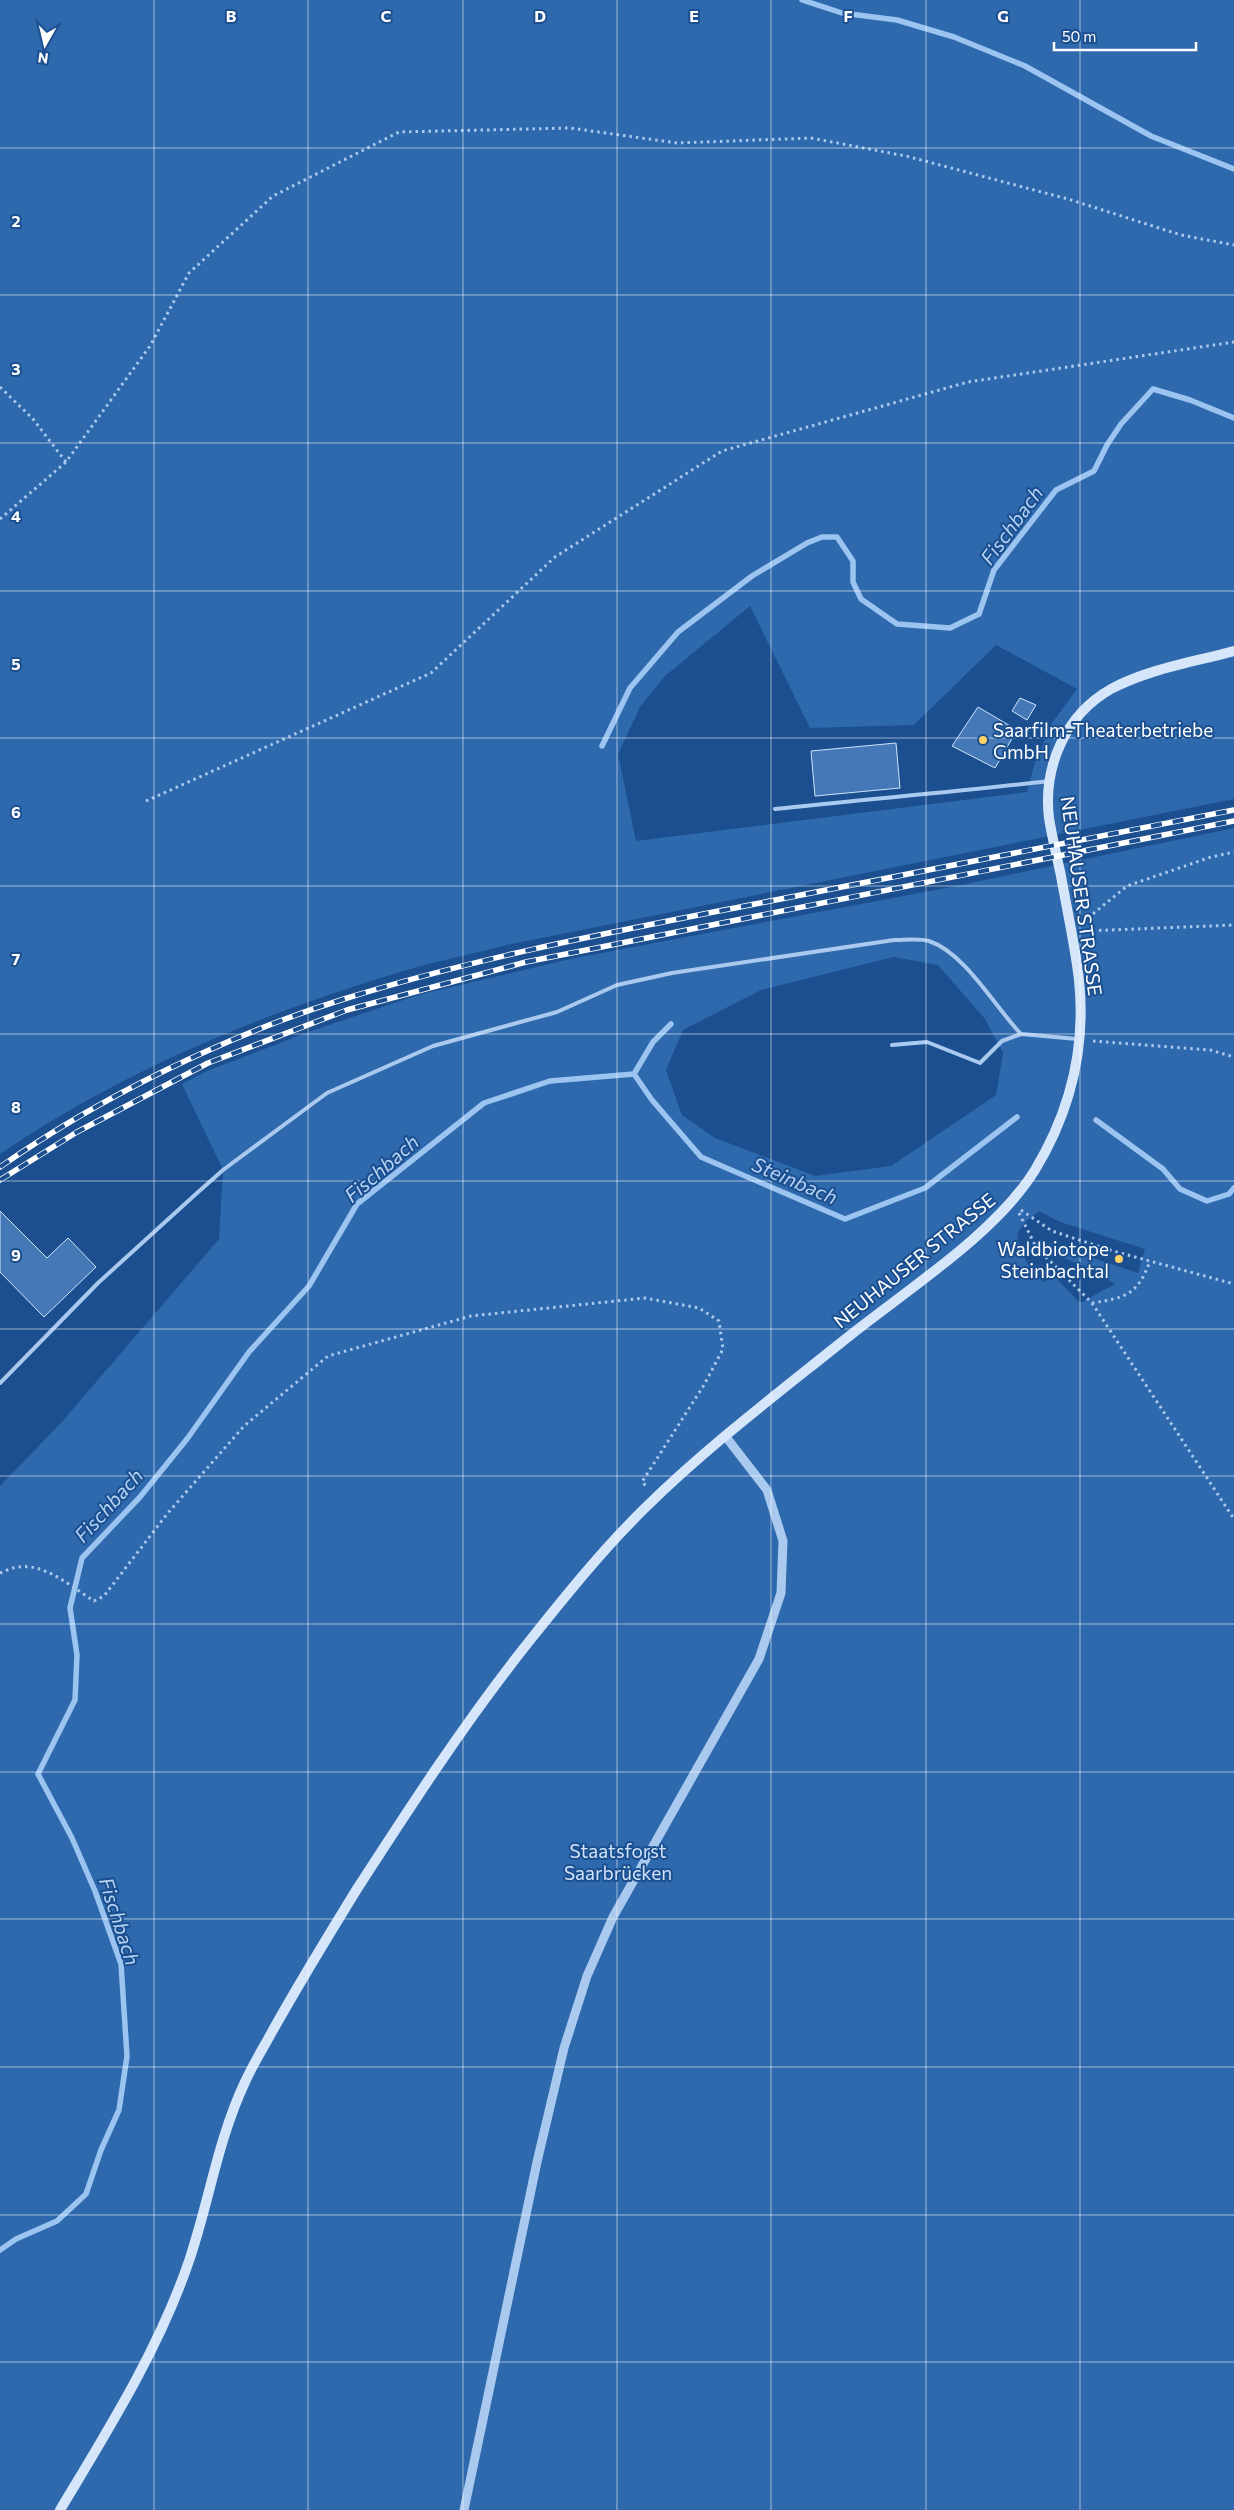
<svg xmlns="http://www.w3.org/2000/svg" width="1234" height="2510" viewBox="0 0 1234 2510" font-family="Commissioner,sans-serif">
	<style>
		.green { fill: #2e69ad; fill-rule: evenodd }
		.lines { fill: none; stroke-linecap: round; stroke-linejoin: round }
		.stream { stroke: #9cc4f0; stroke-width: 5.5 }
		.building { fill: #4478b7; stroke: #cfe3fa }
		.path { stroke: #a9c9ee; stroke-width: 3; stroke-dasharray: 2.5 4; stroke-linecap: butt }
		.service { stroke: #a9c9ee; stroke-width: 4 }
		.tertiary { stroke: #a9c9ee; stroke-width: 9 }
		.secondary { stroke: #d6e6fa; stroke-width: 10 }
		.rail-casing { stroke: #fff; stroke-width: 5.5 }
		.rail { stroke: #1b4f8f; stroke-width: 4; stroke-dasharray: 11; stroke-linecap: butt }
		.grid { fill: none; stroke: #fff; stroke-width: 1; stroke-opacity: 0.55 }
		.poi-dot { fill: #ffd166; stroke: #1b4f8f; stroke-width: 2 }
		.labels { text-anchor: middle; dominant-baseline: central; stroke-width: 4; stroke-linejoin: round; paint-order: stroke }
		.poi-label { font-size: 19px; fill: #fff; stroke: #1b4f8f; text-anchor: start }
		.street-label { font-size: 19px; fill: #fff; stroke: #1b4f8f }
		.park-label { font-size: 19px; fill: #cfe3fa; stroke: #1b4f8f }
		.water-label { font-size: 20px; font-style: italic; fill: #b5d3f5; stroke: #1b4f8f }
		.grid-label { font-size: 16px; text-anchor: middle; font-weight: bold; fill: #fff; stroke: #1b4f8f; stroke-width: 4; stroke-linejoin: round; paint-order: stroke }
	</style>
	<rect width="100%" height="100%" fill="#1b4f8f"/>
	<path class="green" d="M0,0H1234V799L507,945C468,955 428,963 390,975C253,1017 119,1073 0,1154ZM750,606L810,728L914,725L996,645L1077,689L1052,723L1035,762L1027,792L636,841L618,754L640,707L664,677Z
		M1234,828V2510H0V1486L60,1424L219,1239L223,1170L182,1084L207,1071L311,1031L418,995L570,959L956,886ZM894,957L938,965L985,1019L1003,1053L996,1095L891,1166L815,1176L715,1138L682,1115L666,1070L683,1030L761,990ZM1039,1211L1060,1222L1145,1249L1138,1273L1048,1243L1052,1253L1093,1270L1115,1284L1080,1303L1054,1276L1043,1282C1029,1267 1020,1255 1017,1234L1024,1223Z"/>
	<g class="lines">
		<path class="stream" d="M802,0L842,13L897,20L954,37L1025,66L1151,136L1234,169
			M602,746L630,688L678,632L752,576L807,543L822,537H837L853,561V582L861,599L897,624L950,628L979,614L994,570L1056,490L1094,471L1107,445L1121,424L1153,389L1190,400L1234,418
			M634,1074L652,1100L701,1157L845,1219L925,1188L1017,1117
			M1096,1120L1163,1169L1180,1189L1207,1201L1229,1194L1234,1188
			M0,2250L16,2239L57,2221L86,2194L101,2150L119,2110L127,2056L121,1964L95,1891L72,1838L38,1774L75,1700L77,1655L70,1608L82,1558L140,1497L187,1439L249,1352L309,1286L357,1204L484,1103L550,1081L634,1074L653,1042L671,1024"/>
	</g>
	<path class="building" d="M1020,698L1036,705L1027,720L1012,711Z
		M978,707L1017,730L995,768L952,746Z
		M896,743L900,788L815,796L811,751Z
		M0,1211L47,1258L68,1238L96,1267L44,1317L0,1272Z"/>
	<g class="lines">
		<path class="path" d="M0,387L33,419L66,462
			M0,519L66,462L150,346L189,273L273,196L399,132L570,128L677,143L811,138L906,156L1068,199L1181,235L1234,245
			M146,801L431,673L555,557L722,451L968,382L1234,342
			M1083,922L1127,886L1211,857L1234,852
			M1086,931L1234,925
			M1093,1041L1210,1050L1234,1057
			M1021,1210L1052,1231L1113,1251L1234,1284
			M1019,1213L1036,1247L1092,1303C1126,1298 1138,1294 1150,1261
			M1092,1303L1234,1519
			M0,1573C6,1571 13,1567 19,1567C45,1563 73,1588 94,1601L104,1596L167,1514L244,1426L328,1356L471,1316L645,1298L699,1308L719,1321L723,1349L704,1385L642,1482L648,1488"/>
		<path class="service" d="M775,809C866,799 958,792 1049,781
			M892,1045L927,1042L980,1063L1002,1041L1021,1034
			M0,1383L98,1283L197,1193L223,1170L327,1093L433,1046L557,1012L617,985L672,973L894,940C904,940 919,938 929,941C965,953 995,1007 1021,1034L1077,1039"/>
		<path class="tertiary" d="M464,2510L537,2162L564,2048L587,1976L613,1917L759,1659L781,1593L783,1541L767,1490L726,1437"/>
		<path class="secondary" d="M60,2510C108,2430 159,2349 189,2261C209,2202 218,2139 245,2082C253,2064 264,2047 273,2030C300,1982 328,1936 357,1889C412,1804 467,1719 531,1639C567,1594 604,1548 646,1507C707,1447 777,1394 843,1341C903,1292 995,1235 1035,1170C1070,1112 1086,1047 1079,980C1075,945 1067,910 1061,876C1057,857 1052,837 1049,818C1043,767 1065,715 1111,689C1148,669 1194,662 1234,651"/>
		<defs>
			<path id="rail" d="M0,1167C102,1096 225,1036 344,999C478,957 617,931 755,904C915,873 1074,841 1234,810
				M0,1180L77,1132L208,1063L347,1010L526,962L1234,821"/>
		</defs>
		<use href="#rail" class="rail-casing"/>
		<use href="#rail" class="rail"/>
	</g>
	<path class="grid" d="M154,0V2510M308,0V2510M463,0V2510M617,0V2510M771,0V2510M926,0V2510M1080,0V2510M0,148H1234M0,295H1234M0,443H1234M0,591H1234M0,738H1234M0,886H1234M0,1034H1234M0,1181H1234M0,1329H1234M0,1476H1234M0,1624H1234M0,1772H1234M0,1919H1234M0,2067H1234M0,2215H1234M0,2362H1234"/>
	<g class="poi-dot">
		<circle cx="983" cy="740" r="5"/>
		<circle cx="1119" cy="1259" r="5"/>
	</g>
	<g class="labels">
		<g class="poi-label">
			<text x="993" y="729">Saarfilm-Theaterbetriebe<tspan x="993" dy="22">GmbH</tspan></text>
			<text x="1109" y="1248" text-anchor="end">Waldbiotope<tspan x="1109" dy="22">Steinbachtal</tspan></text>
		</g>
		<g class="street-label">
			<text transform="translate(1082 896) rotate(82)">NEUHAUSER STRASSE</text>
			<text transform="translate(914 1260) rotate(-39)">NEUHAUSER STRASSE</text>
		</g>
		<g class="park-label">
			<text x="618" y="1850">Staatsforst<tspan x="618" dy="22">Saarbrücken</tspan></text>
		</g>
		<g class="water-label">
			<text transform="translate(1011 525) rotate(-54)">Fischbach</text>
			<text transform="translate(381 1168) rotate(-41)">Fischbach</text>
			<text transform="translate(795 1180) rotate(23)">Steinbach</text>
			<text transform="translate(108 1505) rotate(-48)">Fischbach</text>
			<text transform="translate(120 1921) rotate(72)">Fischbach</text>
		</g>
	</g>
	<g class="grid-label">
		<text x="231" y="22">B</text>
		<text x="386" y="22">C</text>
		<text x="540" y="22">D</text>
		<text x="694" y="22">E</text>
		<text x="848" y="22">F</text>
		<text x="1003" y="22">G</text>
		<text x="16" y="227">2</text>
		<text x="16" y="375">3</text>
		<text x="16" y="522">4</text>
		<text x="16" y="670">5</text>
		<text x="16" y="818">6</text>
		<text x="16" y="965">7</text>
		<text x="16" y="1113">8</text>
		<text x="16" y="1261">9</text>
	</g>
	<g transform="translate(45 45) rotate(188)" stroke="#1b4f8f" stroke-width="4" paint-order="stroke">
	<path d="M0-4L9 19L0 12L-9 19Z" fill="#ffffff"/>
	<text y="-8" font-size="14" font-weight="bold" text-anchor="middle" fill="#ffffff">N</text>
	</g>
	<path d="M1054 42v8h142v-8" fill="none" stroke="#ffffff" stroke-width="2.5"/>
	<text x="1062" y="42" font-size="15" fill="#ffffff" stroke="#1b4f8f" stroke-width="4" paint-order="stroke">50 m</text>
</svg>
